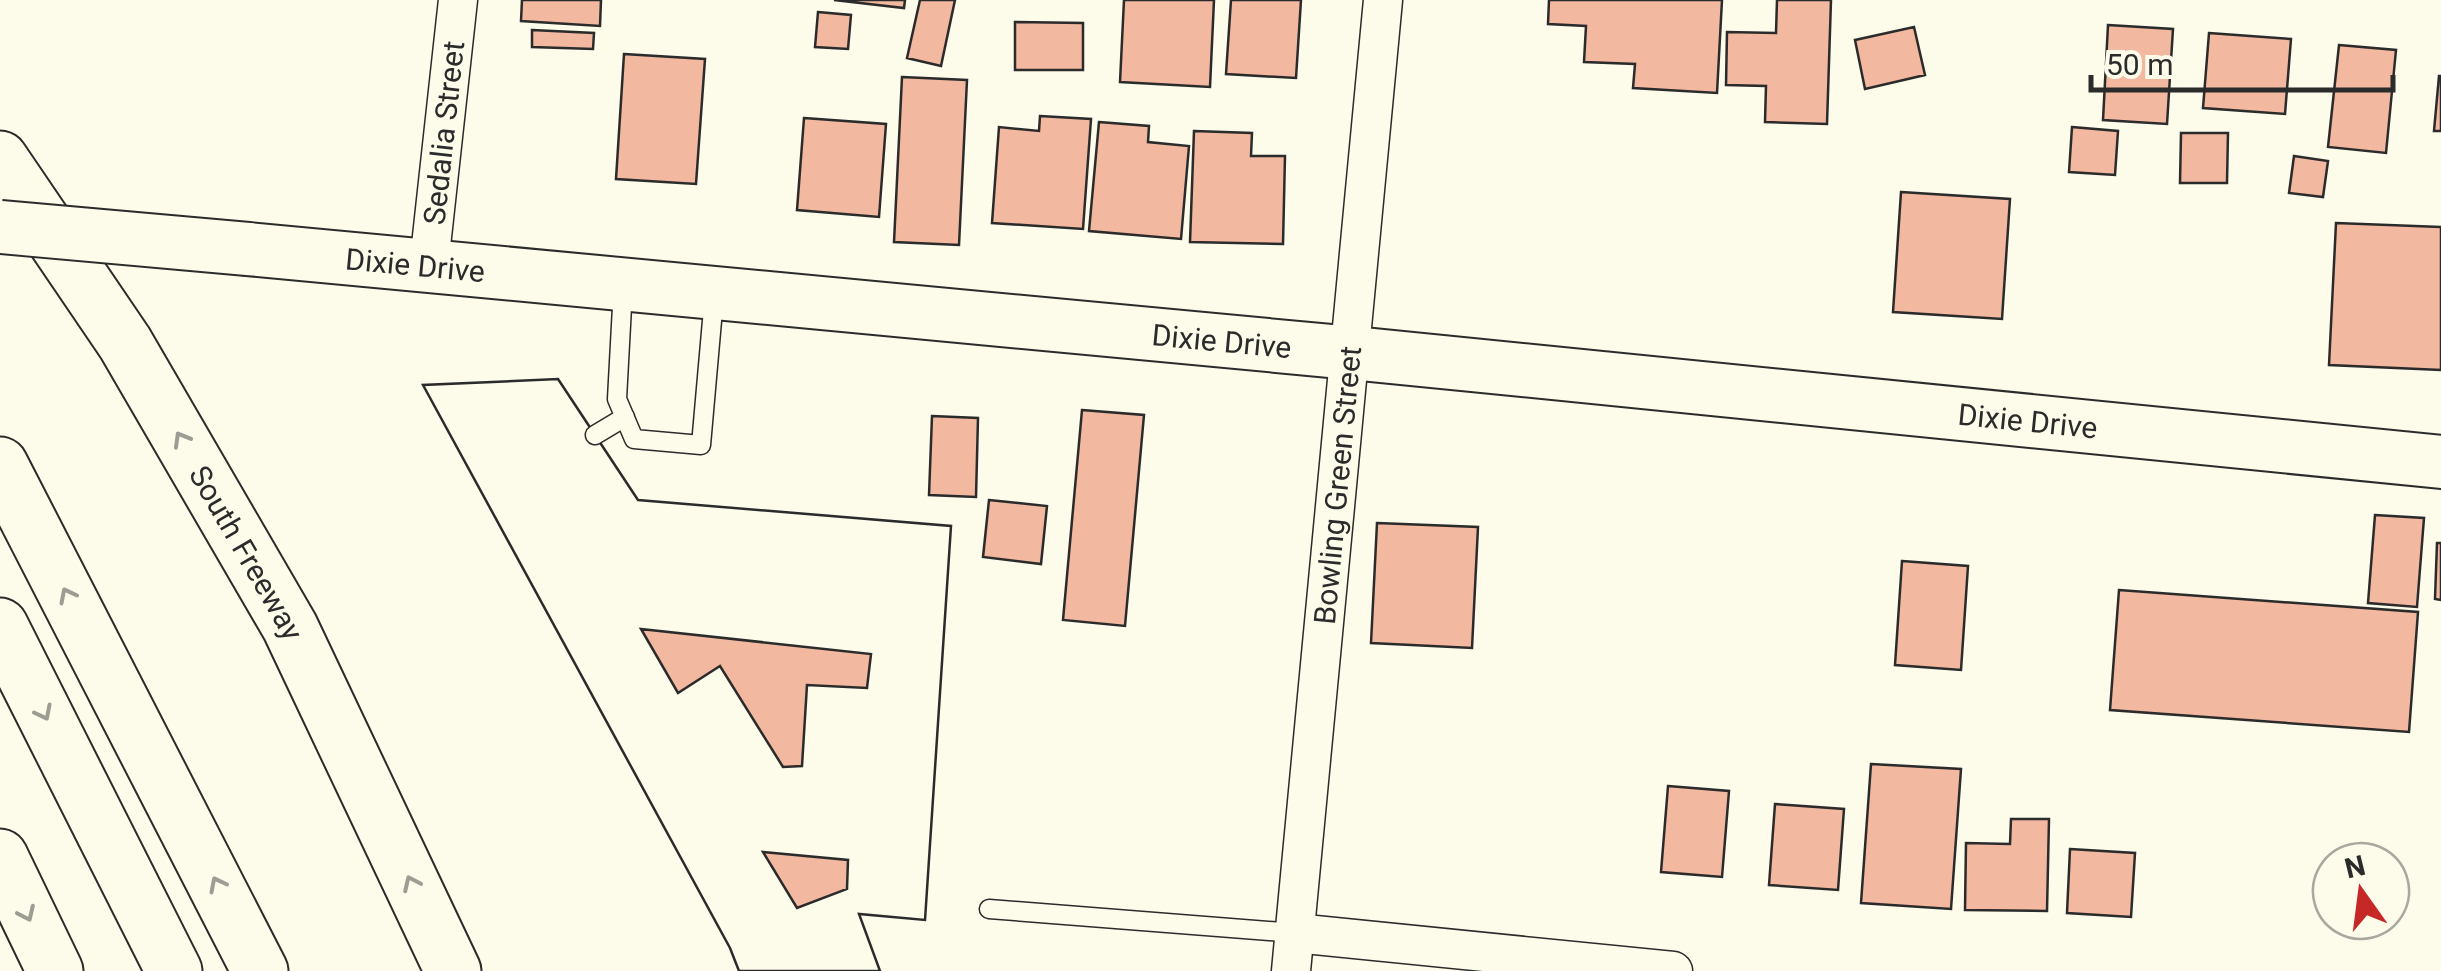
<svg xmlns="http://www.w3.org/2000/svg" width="2441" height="971" viewBox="0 0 2441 971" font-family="Roboto,sans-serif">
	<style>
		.building { fill: #f2b8a0; stroke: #2b2b2b; stroke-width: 2.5; fill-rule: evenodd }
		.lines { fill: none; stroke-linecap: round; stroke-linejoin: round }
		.lane-casing { stroke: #2b2b2b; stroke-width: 21 }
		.street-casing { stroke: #2b2b2b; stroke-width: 41 }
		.secondary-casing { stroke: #2b2b2b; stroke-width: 56 }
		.highway-casing { stroke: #2b2b2b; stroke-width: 59 }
		.lane { stroke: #fdfbea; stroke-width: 18 }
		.street { stroke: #fdfbea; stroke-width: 38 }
		.secondary { stroke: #fdfbea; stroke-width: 52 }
		.highway { stroke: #fdfbea; stroke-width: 55 }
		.secondary-bridge-casing { stroke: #2b2b2b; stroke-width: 56; stroke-linecap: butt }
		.secondary-bridge { stroke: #fdfbea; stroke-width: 52 }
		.oneway { stroke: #9e9d94 }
		.labels { text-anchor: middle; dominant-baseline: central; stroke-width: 8; stroke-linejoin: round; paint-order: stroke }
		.street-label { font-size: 30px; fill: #2b2b2b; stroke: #fdfbea }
	</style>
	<rect width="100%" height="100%" fill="#fdfbea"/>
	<path class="building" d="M522,0H601L600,26L521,21Z
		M834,0H905L904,8Z
		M920,0H955L941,66L907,58Z
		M1124,0H1214L1210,87L1120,82Z
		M1231,0H1301L1296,78L1226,74Z
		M1549,0H1722L1717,93L1633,88L1635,64L1584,62L1586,26L1548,24Z
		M1777,0H1831L1827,124L1765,122L1766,86L1726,85L1727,32L1776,33Z
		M818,12L851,15L848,49L815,47Z
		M1015,22L1083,23V70H1015Z
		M2108,25L2173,29L2167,124L2103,120Z
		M1914,27L1925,75L1865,89L1855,40Z
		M532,30L594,33L593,49L532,47Z
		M2209,33L2291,39L2285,114L2203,108Z
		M2339,45L2396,50L2386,153L2328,147Z
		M624,54L705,59L696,184L616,179Z
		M2439,76H2441V131H2434Z
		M902,77L967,80L959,245L894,242Z
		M1040,116L1091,119L1083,229L992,223L999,127L1039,131Z
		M804,118L886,124L879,217L797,210Z
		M1099,122L1149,126L1148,142L1189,146L1181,239L1089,231Z
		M2072,127L2118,131L2115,175L2069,172Z
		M1194,131L1252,133L1251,156H1285L1283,244L1190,242Z
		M2181,133H2228L2227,183H2180Z
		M2294,156L2328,161L2323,197L2289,193Z
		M1901,192L2010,199L2002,319L1893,312Z
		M2336,223L2441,227V370L2329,365Z
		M558,379L638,500L951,526L925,920L859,914L880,971H739L730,948L423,385ZM641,629L871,654L867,688L807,685L802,766L783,767L720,666L678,693Z
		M558,379L638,500L951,526L925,920L859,914L880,971H739L730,948L423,385ZM763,852L848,860L847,889L797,908Z
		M1082,410L1144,415L1125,626L1063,620Z
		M932,416L978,418L976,497L929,495Z
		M989,500L1047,506L1041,564L983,557Z
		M2375,515L2424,518L2417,607L2368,603Z
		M1377,523L1478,527L1472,648L1371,643Z
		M2437,543H2441V600L2435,599Z
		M1902,561L1968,566L1961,670L1895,665Z
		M2119,590L2418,612L2409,732L2110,710Z
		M1871,764L1961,769L1951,909L1861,903Z
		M1668,786L1729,791L1722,877L1661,872Z
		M1775,804L1844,809L1838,890L1769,885Z
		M2011,819H2049L2047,911L1965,910L1966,843L2010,844Z
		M2070,849L2135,853L2131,917L2067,913Z"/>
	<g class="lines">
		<defs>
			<path id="lane" d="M623,288L617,399L634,439L701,445L714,298
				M595,435L625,417
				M989,909L1295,933"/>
			<g id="street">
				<path id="s1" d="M429,264L458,0"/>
				<path d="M1295,933L1673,971"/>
				<path id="s2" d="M1291,971L1383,0"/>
			</g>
			<g id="secondary">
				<path id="s3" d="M248,249L1352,353L2441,462"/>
			</g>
			<g id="highway">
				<path id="s4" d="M0,159L125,343L290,627L453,971"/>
				<path d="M0,465L260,971"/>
				<path d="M0,626L174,971"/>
				<path d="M0,857L55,971"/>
			</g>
		</defs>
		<use href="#lane" class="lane-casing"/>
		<use href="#street" class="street-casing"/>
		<use href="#secondary" class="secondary-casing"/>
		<use href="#highway" class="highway-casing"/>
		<use href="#lane" class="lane"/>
		<use href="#street" class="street"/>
		<use href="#secondary" class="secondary"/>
		<use href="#highway" class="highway"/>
		<defs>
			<path id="secondary-bridge" d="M0,227L248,249"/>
		</defs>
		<use href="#secondary-bridge" class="secondary-bridge-casing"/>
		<use href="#secondary-bridge" class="secondary-bridge"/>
	</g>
	<defs><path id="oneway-chevron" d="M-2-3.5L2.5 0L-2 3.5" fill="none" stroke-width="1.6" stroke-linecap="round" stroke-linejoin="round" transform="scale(2.5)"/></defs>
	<g class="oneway">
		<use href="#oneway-chevron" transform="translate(181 439) rotate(-120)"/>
		<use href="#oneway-chevron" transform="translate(67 595) rotate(-117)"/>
		<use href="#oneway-chevron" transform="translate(44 713) rotate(63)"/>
		<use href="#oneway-chevron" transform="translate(411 883) rotate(-115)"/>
		<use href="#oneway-chevron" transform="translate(217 884) rotate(-117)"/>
		<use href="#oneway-chevron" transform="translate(27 914) rotate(65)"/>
	</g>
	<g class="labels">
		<g class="street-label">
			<text stroke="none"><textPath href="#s1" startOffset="132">Sedalia Street</textPath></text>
			<text stroke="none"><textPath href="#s3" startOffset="168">Dixie Drive</textPath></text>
			<text stroke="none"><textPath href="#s3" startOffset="978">Dixie Drive</textPath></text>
			<text stroke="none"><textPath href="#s3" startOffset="1788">Dixie Drive</textPath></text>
			<text stroke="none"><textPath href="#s2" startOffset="488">Bowling Green Street</textPath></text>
			<text stroke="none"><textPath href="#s4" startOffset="465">South Freeway</textPath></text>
		</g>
	</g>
	<g transform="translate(2361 891) rotate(346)"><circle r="48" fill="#fdfbea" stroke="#a9a89e" stroke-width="2.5"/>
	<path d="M0-8L18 38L0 25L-18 38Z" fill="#c62828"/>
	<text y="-15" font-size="28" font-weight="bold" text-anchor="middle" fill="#2b2b2b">N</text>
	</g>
	<path d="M2091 75v15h302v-15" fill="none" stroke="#2b2b2b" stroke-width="5"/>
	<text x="2106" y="75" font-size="30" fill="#2b2b2b" stroke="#fdfbea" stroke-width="8" paint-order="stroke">50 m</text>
</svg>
